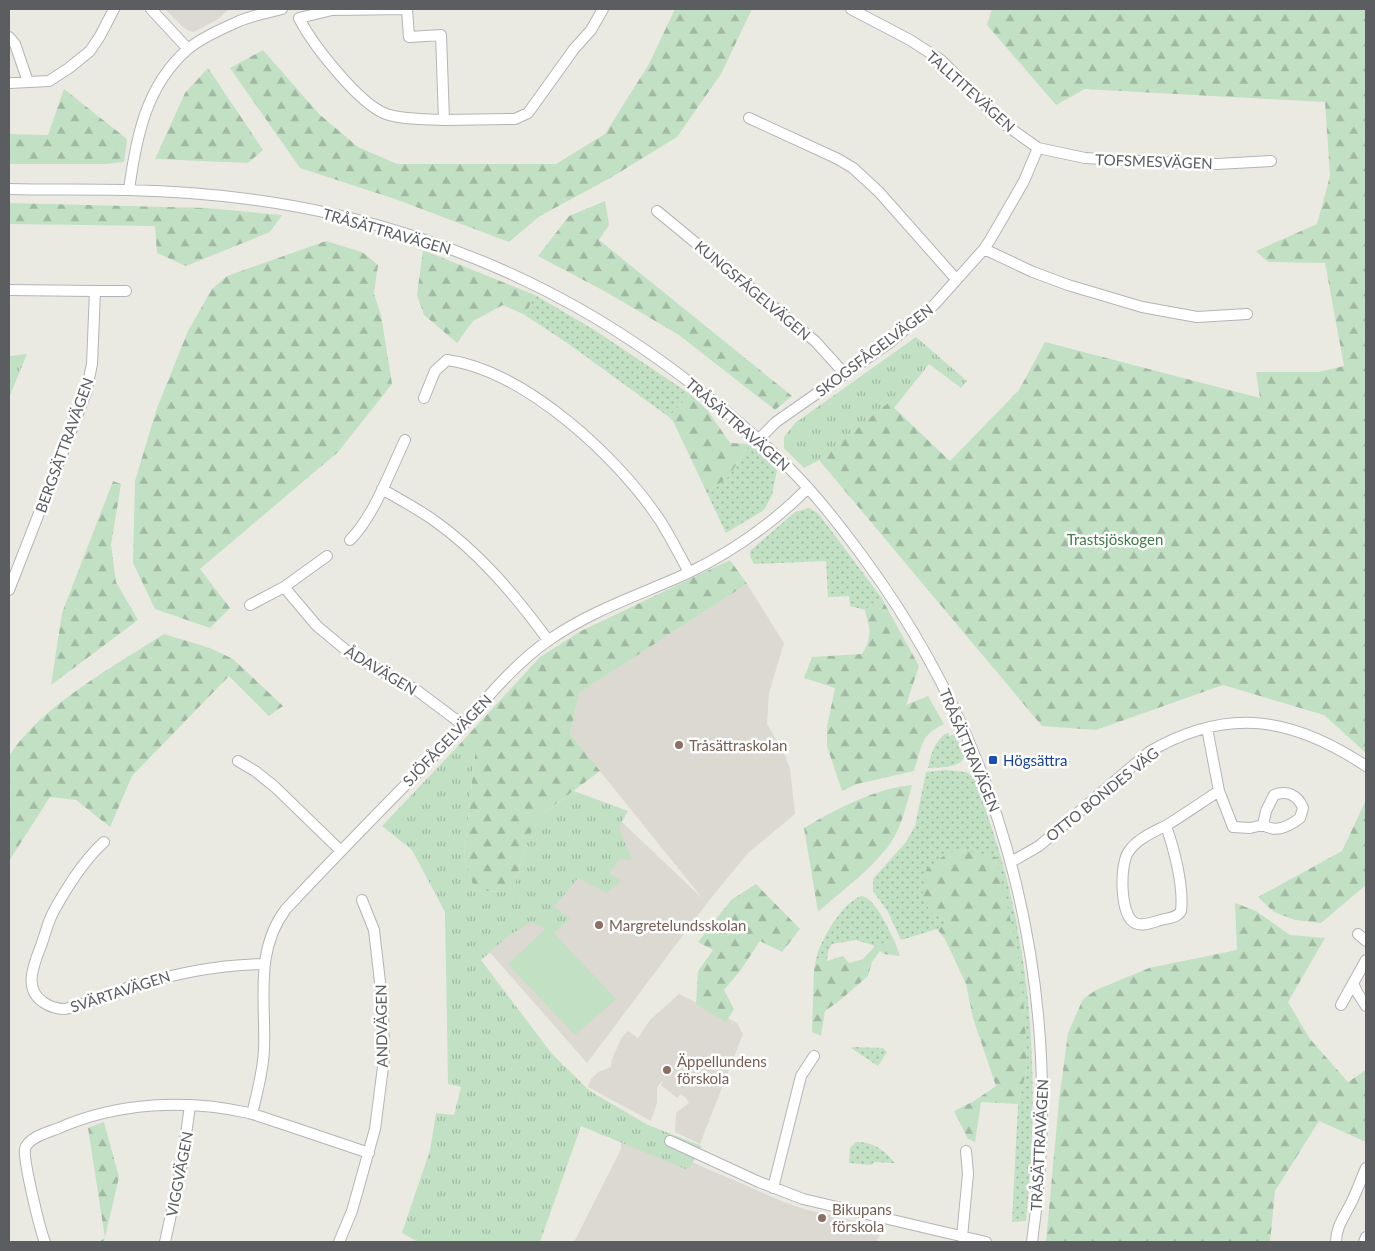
<svg xmlns="http://www.w3.org/2000/svg" width="1375" height="1251" viewBox="0 0 1375 1251" font-family="Lato,sans-serif">
	<style>
		.education { fill: #dbd9d1 }
		.grass { fill: url(#grass-dots) }
		.forest { fill: url(#forest-firs) }
		.park { fill: url(#park-tufts) }
		.pitch { fill: #c2e0c4 }
		.lines { fill: none; stroke-linecap: round; stroke-linejoin: round }
		.street-casing { stroke: #b3b4b8; stroke-width: 12 }
		.street { stroke: #fff; stroke-width: 10 }
		.education-dot { fill: #8d6e63; stroke: #fff; stroke-width: 2 }
		.transit-dot { fill: #1a4fb4; stroke: #fff; stroke-width: 2 }
		.labels { text-anchor: middle; dominant-baseline: central; stroke-width: 5; stroke-linejoin: round; paint-order: stroke }
		.street-label { font-size: 15px; fill: #5b5d61; stroke: #fff }
		.park-label { font-size: 15px; fill: #3f7c47; stroke: #fff }
		.education-label { font-size: 15px; fill: #785e54; stroke: #fff; text-anchor: start }
		.transit-label { font-size: 15px; fill: #164399; stroke: #fff; text-anchor: start }
	</style>
	<defs>
		<pattern id="grass-dots" width="8" height="8" patternUnits="userSpaceOnUse" patternTransform="scale(1.25)"><rect width="8" height="8" fill="#c2e0c4"/><path d="M2 2h.1M6 6h.1" fill="none" stroke="#a1b9a3" stroke-width="1.8" stroke-linecap="round"/></pattern>
		<pattern id="forest-firs" width="22" height="20" patternUnits="userSpaceOnUse" patternTransform="scale(1.25)"><rect width="22" height="20" fill="#c2e0c4"/><path d="M5 1l3.5 6h-7zM16 11l3.5 6h-7z" fill="#a1b9a3"/></pattern>
		<pattern id="park-tufts" width="24" height="20" patternUnits="userSpaceOnUse" patternTransform="scale(1.25)"><rect width="24" height="20" fill="#c2e0c4"/><path d="M3 7l-1-3M5 7V3M7 7l1-3M15 17l-1-3M17 17v-4M19 17l1-3" fill="none" stroke="#a1b9a3"/></pattern>
	</defs>
	<rect width="100%" height="100%" fill="#ebeae2"/>
	<path class="education" d="M165,9H229L218,19L194,32L189,31L182,26Z
		M747,584L784,643L769,693L767,724L785,755L790,769L795,814L748,853L707,903L587,1063L486,948L603,804L703,899L570,734L579,693Z
		M679,994L737,1023L743,1034L700,1144L675,1132L676,1113L689,1103L686,1098L681,1094L677,1098L661,1085L663,1082L662,1081L657,1087V1103L651,1121L588,1087L591,1079L598,1072L611,1067L612,1059L622,1037L628,1031L638,1038L650,1020Z
		M571,1118L691,1159L694,1163L784,1202L804,1209L884,1228L876,1242H574L621,1149V1139L606,1132L603,1136Z"/>
	<path class="grass" d="M535,295L596,331L690,394L669,417L570,345L525,315Z
		M750,444L777,470L772,495L764,510L726,533L707,493L728,477Z
		M809,508L818,513L881,597L865,610L850,606L849,596L828,597L826,561L754,564L750,556V551L795,512Z
		M949,733V736L955,734L965,756C960,769 939,767 928,768C931,754 934,743 945,734Z
		M945,770C952,771 962,771 968,773C979,779 985,809 989,820C1034,949 1040,1087 1026,1221L1012,1222L1018,1104L1027,1068L1025,1016L1016,944L932,913L944,919L946,925L937,929L901,940L888,912L873,891V879L906,842L915,826L926,772Z
		M861,896C875,897 888,929 894,940L875,946L856,940L832,944L828,951L827,961L821,958L816,959C821,939 842,903 861,896Z
		M853,1047L883,1048L887,1052L878,1066L851,1048Z
		M856,1142C873,1141 885,1151 895,1163L874,1162L871,1165L849,1163L850,1148Z"/>
	<path class="forest" d="M675,9H752L721,74L677,137L612,177L540,216L509,242L395,199L300,168L230,68L263,50L319,114L358,147L397,164H556L605,134L649,64Z
		M992,9H1366V753L1324,715L1223,685L1096,730L1042,726L819,460L888,402L950,461L1019,390L1045,342L1260,398L1256,372H1319L1344,366L1325,263L1268,262L1256,251L1317,224L1330,176L1325,102L1085,89L1056,105L987,25Z
		M208,68L263,150L248,163L155,159L185,93Z
		M64,89L127,139L124,162L105,164H9V134L48,135Z
		M605,201L609,225L599,240L792,396L775,410L679,335L606,292L538,256L569,216Z
		M9,203L206,208L282,215L270,232L186,266L157,253L155,226L9,224Z
		M326,241L362,252L378,265L374,294L381,315L392,384L338,452L200,569L230,608L210,628L155,609L133,563L135,481L157,408L188,331L212,289L227,276Z
		M423,250L535,295L525,315L503,305L473,321L457,343L424,315L417,295Z
		M690,394L708,411L730,443L750,444L728,477L707,493L673,421L669,417Z
		M113,481L121,484L111,545L116,582L138,620L51,685L62,613Z
		M730,560L747,584L579,693L570,734L600,771L540,816L526,844L513,892L475,891L464,858L475,753L458,746L540,657L581,631Z
		M881,597L919,666L906,705L928,696L944,724C938,727 931,731 927,736C921,742 917,762 914,771L857,784L842,791L827,746V727L835,688L804,678L812,657L862,654C873,636 870,630 865,610Z
		M164,634L210,648L233,659L283,706L269,716L229,676L132,776L110,827L76,800L50,797L9,861V756C41,706 114,666 164,634Z
		M912,785C906,806 901,832 886,849C867,873 841,891 818,912L804,828C837,809 873,789 912,785Z
		M1366,800V885L1321,923L1295,920L1274,912L1258,897L1342,851Z
		M958,849L996,857L1016,944L1025,1016L1027,1068L1018,1104L981,1102L975,1142L968,1139L954,1111L974,1101L996,1086L973,1018L966,984L945,939L937,929L946,925L944,919L932,913L922,899L926,870L942,857Z
		M756,884L800,929L782,952L760,941L740,971L724,990L734,1009L726,1022L696,1004L698,971L713,950L698,942L731,900Z
		M1235,903L1256,911L1290,935L1325,938L1288,1002L1310,1039L1348,1082L1366,1070V1142L1319,1121L1275,1191L1270,1242H1046L1059,1101L1068,1033L1083,999L1096,990L1149,968L1237,950Z
		M894,940L900,956L884,954L880,951L872,962L868,976L839,1001L825,1011L821,1036L812,1032L814,969L816,959L821,958L827,961L843,956L849,963L863,959L875,946Z
		M104,1122L119,1177L104,1242H98L105,1238L88,1128Z"/>
	<path class="park" d="M916,337L967,381L961,388L929,364L894,408L888,403L819,460L804,468L784,448V437L795,423Z
		M27,354L9,398V356Z
		M458,746L475,752L464,858L475,891L513,892L527,840L540,816L574,791L628,811L619,827L632,860L619,859L609,874L621,880L607,893L578,878L554,907L570,919L554,933L531,922L508,936L481,960L552,1054L590,1091L648,1125L702,1146L688,1170L581,1126L540,1242H418L402,1233L430,1150L436,1113L454,1115L461,1087L448,1084L445,912L412,850L382,826Z"/>
	<path class="pitch" d="M548,927L616,999L575,1035L508,964Z"/>
	<g class="lines">
		<defs>
			<path id="street" d="M151,9L188,49
				M851,9L910,40L941,60L1003,123L1038,148L1085,158L1157,162L1217,164L1271,161
				M9,37L15,44L28,82
				M9,83L49,81L69,68L90,51L100,36L114,9
				M749,118L838,159L853,168L879,192L956,279
				M444,120C426,119 404,120 386,114C359,104 312,44 299,18L332,10L407,9L409,37L441,35L444,120L515,119L528,113L574,49L591,30L603,9
				M9,189C49,190 88,189 128,190C225,192 321,206 413,236C531,274 628,330 723,409C747,429 771,449 793,472C819,498 841,527 863,557C1010,756 1067,998 1032,1242
				M129,190C136,138 146,85 188,49C201,38 219,30 235,23C249,16 267,13 282,9
				M657,211L815,341L844,373
				M984,249L1033,272L1068,285L1142,307L1197,317L1247,314
				M9,290L95,291L92,364L86,393L9,590
				M95,291H126
				M424,398L435,371L447,360C526,371 619,458 661,522C671,538 680,556 689,572
				M759,439L776,422L889,343L934,305L984,249L990,240L1024,181L1038,148
				M382,489C399,499 416,508 432,519C478,551 515,595 548,640
				M350,540C374,516 390,471 405,440
				M284,587L317,626L353,656L415,689L463,725
				M250,605L284,587L327,556
				M1207,728L1219,791L1233,827L1250,828L1263,825C1276,833 1288,827 1300,818L1303,808C1298,795 1287,790 1274,795L1266,811L1263,825
				M238,761L255,771L275,787L341,851
				M1166,826C1174,849 1184,886 1181,911C1177,918 1169,918 1161,920C1153,922 1143,927 1135,923C1120,916 1119,864 1129,851C1138,838 1154,832 1167,825C1185,814 1202,802 1219,791
				M104,842C84,860 69,884 56,907C49,918 46,931 42,943C35,962 22,988 43,1002C50,1007 56,1009 65,1009C86,1004 106,995 127,988C173,974 215,965 263,964
				M1011,862L1039,846L1149,752C1228,706 1292,717 1366,766
				M1358,934L1366,941
				M1353,983L1357,992L1366,1006
				M1341,1005L1366,960
				M252,1114C257,1093 263,1072 264,1050C266,1001 254,951 286,909C340,851 396,795 451,738C482,705 511,666 549,640C592,610 642,594 688,573C732,552 774,522 808,488
				M670,1141L759,1182L803,1199L986,1242
				M773,1188L801,1076L814,1056
				M962,1237L968,1174L966,1151
				M45,1242C40,1230 23,1160 25,1149C28,1137 49,1132 59,1128C118,1102 187,1099 249,1113C263,1117 276,1122 289,1126C316,1135 342,1144 369,1153
				M165,1242L182,1164L190,1105
				M339,1242L352,1211L375,1129L384,1059L383,1008L374,930L362,900
				M1336,1242C1336,1226 1345,1216 1352,1201C1357,1191 1361,1179 1366,1168
				M1364,1242L1366,1237"/>
		</defs>
		<use href="#street" class="street-casing"/>
		<use href="#street" class="street"/>
	</g>
	<g class="education-dot">
		<circle cx="679" cy="745" r="5"/>
		<circle cx="599" cy="925" r="5"/>
		<circle cx="667" cy="1070" r="5"/>
		<circle cx="822" cy="1218" r="5"/>
	</g>
	<rect class="transit-dot" x="988" y="755" width="10" height="10" rx="2.5"/>
	<g class="labels">
		<g class="street-label">
			<text transform="translate(971 91) rotate(42)">TALLTITEVÄGEN</text>
			<text transform="translate(1154 161) rotate(2)">TOFSMESVÄGEN</text>
			<text transform="translate(387 231) rotate(16)">TRÅSÄTTRAVÄGEN</text>
			<text transform="translate(753 290) rotate(40)">KUNGSFÅGELVÄGEN</text>
			<text transform="translate(874 350) rotate(-37)">SKOGSFÅGELVÄGEN</text>
			<text transform="translate(738 424) rotate(41)">TRÅSÄTTRAVÄGEN</text>
			<text transform="translate(64 445) rotate(-70)">BERGSÄTTRAVÄGEN</text>
			<text transform="translate(381 670) rotate(31)">ÅDAVÄGEN</text>
			<text transform="translate(447 740) rotate(-46)">SJÖFÅGELVÄGEN</text>
			<text transform="translate(970 750) rotate(67)">TRÅSÄTTRAVÄGEN</text>
			<text transform="translate(1102 794) rotate(-39)">OTTO BONDES VÄG</text>
			<text transform="translate(120 991) rotate(-18)">SVÄRTAVÄGEN</text>
			<text transform="translate(381 1026) rotate(-91)">ANDVÄGEN</text>
			<text transform="translate(1039 1145) rotate(-87)">TRÅSÄTTRAVÄGEN</text>
			<text transform="translate(179 1174) rotate(-79)">VIGGVÄGEN</text>
		</g>
		<g class="park-label">
			<text x="1115" y="539">Trastsjöskogen</text>
		</g>
		<g class="education-label">
			<text x="689" y="745">Tråsättraskolan</text>
			<text x="609" y="925">Margretelundsskolan</text>
			<text x="677" y="1061">Äppellundens<tspan x="677" dy="17">förskola</tspan></text>
			<text x="832" y="1209">Bikupans<tspan x="832" dy="17">förskola</tspan></text>
		</g>
		<g class="transit-label">
			<text x="1003" y="760">Högsättra</text>
		</g>
	</g>
	<rect width="1375" height="1251" fill="none" stroke="#5b5d61" stroke-width="20"/>
</svg>
